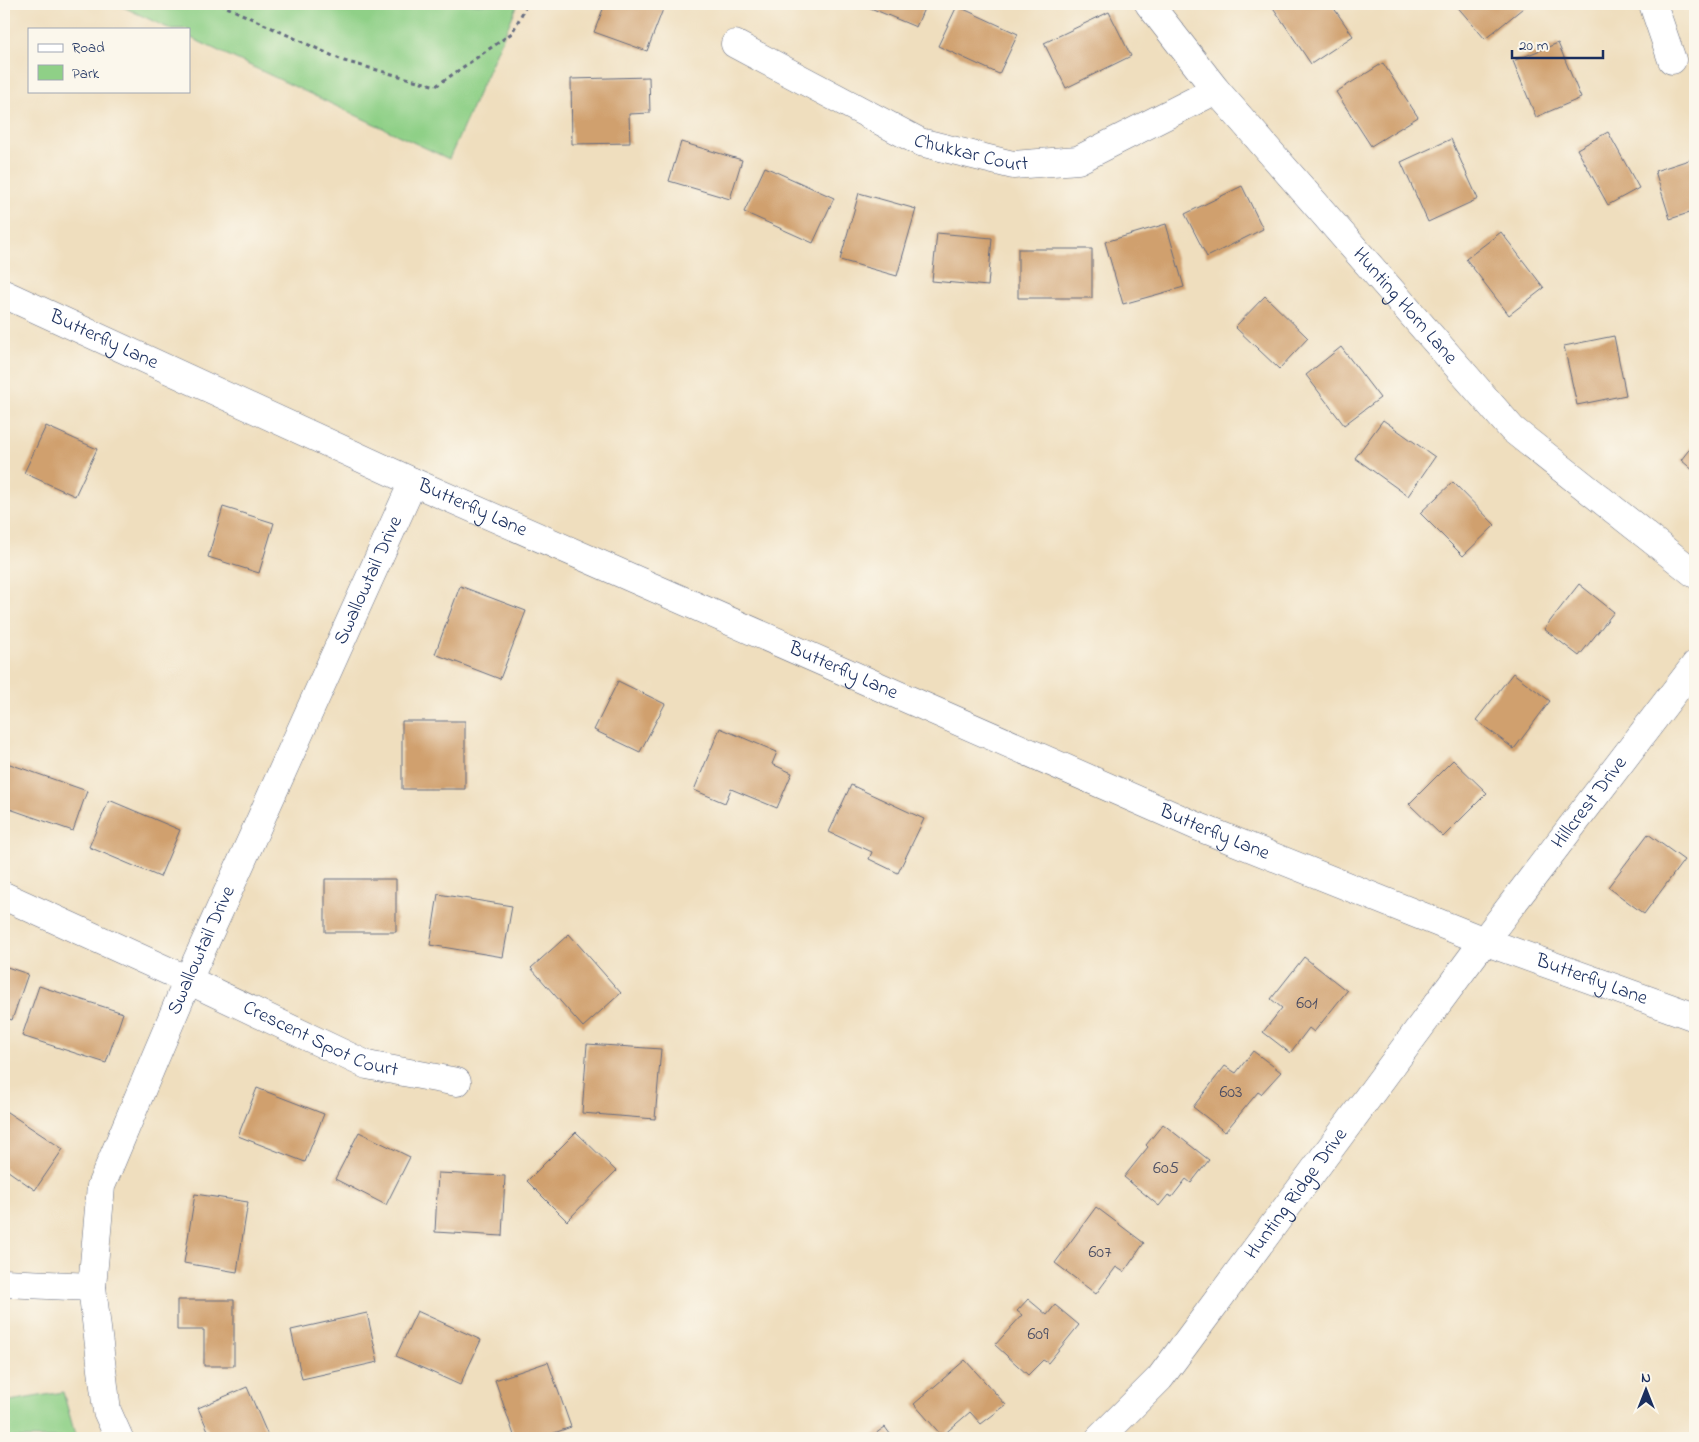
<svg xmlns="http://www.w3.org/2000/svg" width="1699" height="1442" viewBox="0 0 1699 1442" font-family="'Indie Flower',sans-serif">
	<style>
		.green { fill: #8fd087; stroke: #558072 }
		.building { fill: #d0a06e }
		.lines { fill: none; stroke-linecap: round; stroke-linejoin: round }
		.minor-casing { stroke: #656c80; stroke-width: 29 }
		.tertiary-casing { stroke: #656c80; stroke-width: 29 }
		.path { stroke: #656c80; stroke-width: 3; stroke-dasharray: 4 4; stroke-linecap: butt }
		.minor { stroke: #fff; stroke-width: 28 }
		.tertiary { stroke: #fff; stroke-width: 28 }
		.labels { text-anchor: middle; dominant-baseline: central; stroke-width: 5; stroke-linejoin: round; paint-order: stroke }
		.number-label { font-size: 18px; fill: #484b62 }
		.street-label { font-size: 20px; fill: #1b2f5e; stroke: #fbf7ec }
	</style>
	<rect width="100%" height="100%" fill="#fbf7ec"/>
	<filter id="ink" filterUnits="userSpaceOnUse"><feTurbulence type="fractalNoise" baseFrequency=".02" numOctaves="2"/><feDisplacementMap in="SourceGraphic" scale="10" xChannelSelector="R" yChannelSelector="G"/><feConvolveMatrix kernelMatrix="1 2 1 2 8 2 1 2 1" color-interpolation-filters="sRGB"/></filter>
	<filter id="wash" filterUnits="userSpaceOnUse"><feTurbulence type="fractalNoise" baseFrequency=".0096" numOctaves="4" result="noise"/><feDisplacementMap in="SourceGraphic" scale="20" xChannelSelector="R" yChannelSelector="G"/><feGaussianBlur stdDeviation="1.12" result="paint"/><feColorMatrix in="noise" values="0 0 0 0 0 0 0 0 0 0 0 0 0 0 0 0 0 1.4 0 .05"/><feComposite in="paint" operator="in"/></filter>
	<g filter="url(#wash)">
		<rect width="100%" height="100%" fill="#efdebe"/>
		<path class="green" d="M117,4H518L449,159L189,37V29H170Z
			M63,1392L76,1438H4V1402Z"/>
		<g id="blocks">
			<path class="building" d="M605,4H665L647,51L594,32Z
				M861,4H926L916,27Z
				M1275,4H1331L1353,36L1311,64L1272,6Z
				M1455,4H1528L1485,39Z
				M957,6L1018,34L999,74L938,46Z
				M1109,12L1131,56L1066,88L1044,43Z
				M1558,43L1581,98L1536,117L1513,61Z
				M1383,63L1418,117L1371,146L1336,92Z
				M649,77L650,113L629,114L630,143L572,144L571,79Z
				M1608,132L1639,188L1608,205L1577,149Z
				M1451,139L1478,199L1428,222L1401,162Z
				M681,142L742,160L730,199L669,181Z
				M1695,158V211L1670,219L1655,171Z
				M765,167L834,198L813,243L744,212Z
				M1242,186L1263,229L1207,257L1185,214Z
				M859,193L916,209L897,276L840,260Z
				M1166,224L1184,287L1123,304L1105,242Z
				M1501,232L1544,288L1509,315L1466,259Z
				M937,233L992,238L988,286L932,281Z
				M1018,249H1092V298H1018Z
				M1265,296L1308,338L1279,369L1235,327Z
				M1614,336L1626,395L1577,405L1564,346Z
				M1341,347L1380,398L1344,425L1306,375Z
				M1383,420L1435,457L1408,496L1355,458Z
				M46,426L97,449L75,496L24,473Z
				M1695,442V472L1681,460Z
				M1453,482L1495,525L1463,556L1420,513Z
				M223,507L274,523L259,573L208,557Z
				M1579,584L1614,612L1579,656L1544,629Z
				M460,586L526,611L500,679L435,654Z
				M1513,673L1550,701L1514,749L1476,720Z
				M618,681L665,704L640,752L594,730Z
				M402,721H465V789H402Z
				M720,728L777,752L772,764L792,773L777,808L731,789L725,803L694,790Z
				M1453,760L1487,793L1443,837L1409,804Z
				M4,762L87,791L73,831L4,807Z
				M851,785L924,819L898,873L869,859L872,852L829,832Z
				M109,800L180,830L160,877L89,847Z
				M1648,834L1684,860L1644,914L1608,887Z
				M325,879H396V932H325Z
				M438,894L512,906L503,957L430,945Z
				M569,934L621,993L583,1027L531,968Z
				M1304,957L1347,991L1314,1032L1309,1028L1290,1053L1263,1032L1282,1008L1271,999Z
				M4,966L28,974L12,1020L4,1017Z
				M39,986L123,1013L106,1063L22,1036Z
				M587,1044L661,1049L655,1119L582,1113Z
				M1253,1051L1281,1072L1261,1094L1258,1092L1225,1132L1193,1107L1225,1066L1236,1073Z
				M257,1088L324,1114L305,1162L238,1136Z
				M4,1110L63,1149L35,1190L4,1168Z
				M1163,1124L1209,1160L1191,1183L1186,1179L1172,1197L1168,1195L1159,1206L1124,1177L1148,1147L1146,1145Z
				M359,1132L410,1157L386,1205L335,1179Z
				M576,1132L616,1171L567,1221L527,1181Z
				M438,1173L505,1176L502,1236L435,1232Z
				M195,1194L248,1202L237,1272L184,1263Z
				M1096,1207L1144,1243L1124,1272L1116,1267L1096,1294L1055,1263Z
				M1028,1299L1047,1315L1055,1305L1079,1325L1048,1363L1043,1360L1028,1375L995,1345L1022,1315L1017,1311Z
				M177,1300H234V1366H204V1330H177Z
				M417,1311L481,1340L460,1385L396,1356Z
				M367,1313L378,1362L302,1379L291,1330Z
				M965,1360L1006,1405L981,1424L970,1412L942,1436L914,1404Z
				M548,1362L571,1427L540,1438H515L495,1380Z
				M247,1387L269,1438H225L222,1432L211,1437L198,1408Z
				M885,1427L893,1438H869Z"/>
		</g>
	</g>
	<g filter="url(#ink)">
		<use href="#blocks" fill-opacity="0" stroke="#656c80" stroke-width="1"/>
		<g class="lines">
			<defs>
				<g id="minor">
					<path id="s1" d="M1149,4L1216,90L1512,429L1695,574"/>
					<path d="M1653,4L1672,60"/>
					<path id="s2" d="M735,44L920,142L1013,165L1078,160L1216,90"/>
					<path id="s3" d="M4,896L188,980L367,1065L457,1082"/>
					<path d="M4,1283L92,1287"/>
					<path id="s4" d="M119,1438L107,1411L92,1287L101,1186L188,980L413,482"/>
					<path id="s5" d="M1100,1438L1160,1378L1484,941"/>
				</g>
				<g id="tertiary">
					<path id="s6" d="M4,294L413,482L1199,827L1484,941L1695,1017"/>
					<path id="s7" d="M1484,941L1695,665"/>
				</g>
			</defs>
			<use href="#minor" class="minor-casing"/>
			<use href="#tertiary" class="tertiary-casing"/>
			<path class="path" d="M220,4L344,61L436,86L512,33L527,4"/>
			<use href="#minor" class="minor"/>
			<use href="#tertiary" class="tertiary"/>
		</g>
	</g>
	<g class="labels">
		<g class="number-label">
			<text x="1307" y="1004">601</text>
			<text x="1231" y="1093">603</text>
			<text x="1166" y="1169">605</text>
			<text x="1100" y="1253">607</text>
			<text x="1038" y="1335">609</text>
		</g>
		<g class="street-label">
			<text stroke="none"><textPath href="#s2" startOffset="262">Chukkar Court</textPath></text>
			<text stroke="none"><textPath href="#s1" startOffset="396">Hunting Horn Lane</textPath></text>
			<text stroke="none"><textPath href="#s6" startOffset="110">Butterfly Lane</textPath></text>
			<text stroke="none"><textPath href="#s6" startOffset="515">Butterfly Lane</textPath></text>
			<text stroke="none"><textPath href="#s4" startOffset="918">Swallowtail Drive</textPath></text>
			<text stroke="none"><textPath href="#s6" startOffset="920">Butterfly Lane</textPath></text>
			<text stroke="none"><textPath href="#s7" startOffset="174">Hillcrest Drive</textPath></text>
			<text stroke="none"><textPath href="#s6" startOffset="1325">Butterfly Lane</textPath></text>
			<text stroke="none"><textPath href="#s4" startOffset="512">Swallowtail Drive</textPath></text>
			<text stroke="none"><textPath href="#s6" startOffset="1730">Butterfly Lane</textPath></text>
			<text stroke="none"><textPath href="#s3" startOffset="348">Crescent Spot Court</textPath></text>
			<text stroke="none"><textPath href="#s5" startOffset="314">Hunting Ridge Drive</textPath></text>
		</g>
	</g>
	<rect width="1699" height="1442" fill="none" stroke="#fbf7ec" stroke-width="20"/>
	<rect x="28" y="28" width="162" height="65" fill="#fbf7ec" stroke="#a1a7b3"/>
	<rect x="38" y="44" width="25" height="8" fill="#ffffff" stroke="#a1a7b3"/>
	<text x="72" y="52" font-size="15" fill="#1b2f5e">Road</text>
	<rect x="38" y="65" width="25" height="15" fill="#8fd087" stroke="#a1a7b3"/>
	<text x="72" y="78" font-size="15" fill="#1b2f5e">Park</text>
	<g transform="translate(1646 1390)" stroke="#fbf7ec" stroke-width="4" paint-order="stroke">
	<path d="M0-4L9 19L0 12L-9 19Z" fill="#1b2f5e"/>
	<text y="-8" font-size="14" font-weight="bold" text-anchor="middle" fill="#1b2f5e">N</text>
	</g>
	<path d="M1512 50v8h91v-8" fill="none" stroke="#1b2f5e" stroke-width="2.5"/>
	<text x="1519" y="50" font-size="15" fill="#1b2f5e" stroke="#fbf7ec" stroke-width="4" paint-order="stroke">20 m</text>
</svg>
